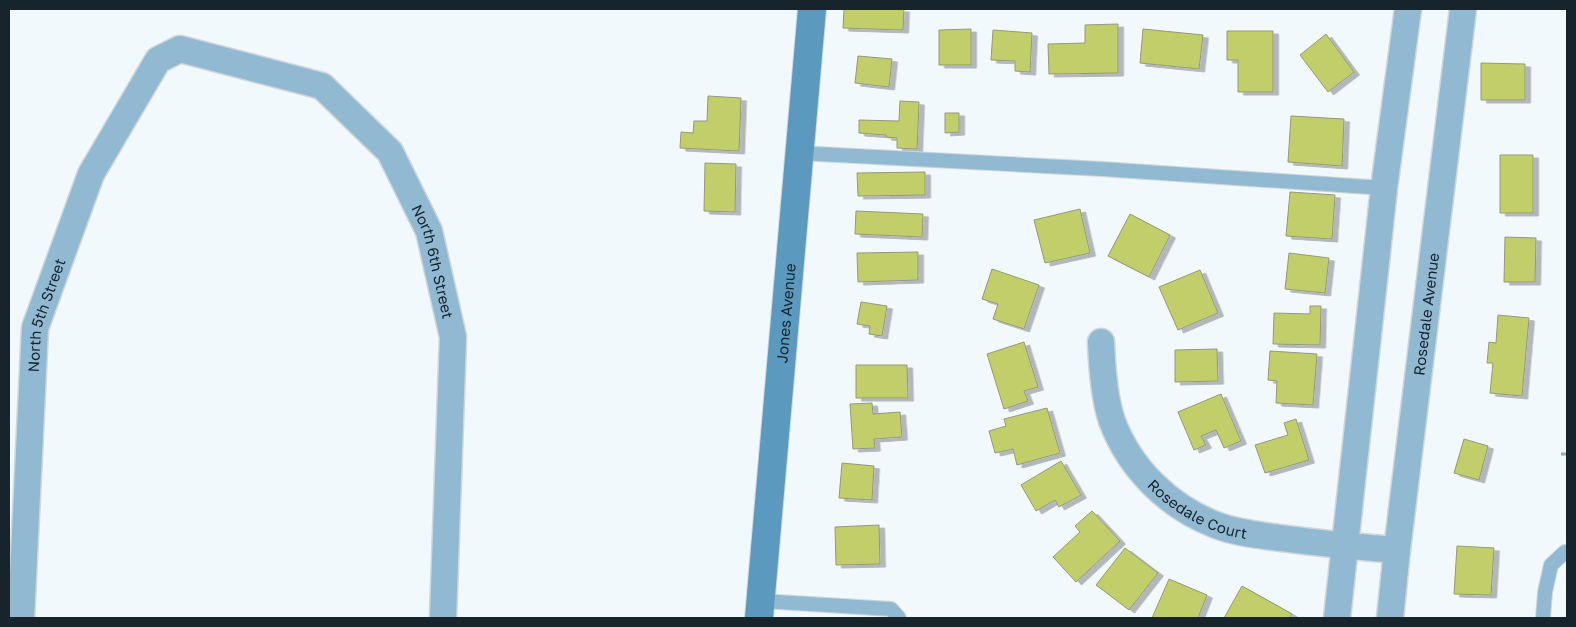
<svg xmlns="http://www.w3.org/2000/svg" width="1576" height="627" viewBox="0 0 1576 627" font-family="'Golos Text',sans-serif">
	<style>
		.building { fill: #c2ce6b; stroke: #949978; filter: url(#shadow) }
		.lines { fill: none; stroke-linecap: round; stroke-linejoin: round }
		.lane-casing { stroke: #cfd7dc; stroke-width: 16 }
		.street-casing { stroke: #cfd7dc; stroke-width: 29 }
		.secondary-casing { stroke: #cfd7dc; stroke-width: 30 }
		.path { stroke: #9fa8ae; stroke-width: 3; stroke-dasharray: 5 2.5; stroke-linecap: butt }
		.lane { stroke: #91b9d2; stroke-width: 14 }
		.street { stroke: #91b9d2; stroke-width: 26 }
		.secondary { stroke: #5b99bf; stroke-width: 28 }
		.labels { text-anchor: middle; dominant-baseline: central; stroke-width: 4; stroke-linejoin: round; paint-order: stroke }
		.street-label { font-size: 15px; fill: #17242c; stroke: #fff }
	</style>
	<defs>
		<filter id="shadow"><feDropShadow dx="5.5" dy="3" stdDeviation="0" flood-color="#0004"/></filter>
	</defs>
	<rect width="100%" height="100%" fill="#f2f9fd"/>
	<path class="building" d="M844,9H904L903,30L843,28Z
		M1118,24V73L1049,74L1048,44L1085,43V25Z
		M971,29V65H939V30Z
		M1143,29L1203,35L1199,69L1140,63Z
		M993,30L1032,33L1030,72L1015,71V61L991,60Z
		M1227,31H1273V92H1238V60H1227Z
		M1326,34L1354,72L1328,92L1300,55Z
		M858,56L892,59L889,87L855,83Z
		M1481,63L1525,64V100H1481Z
		M708,96L741,98L739,151L680,148L681,132L693,133L694,121H707Z
		M900,101L919,102L917,149L897,148V138L886,137V135L859,133V120L899,121Z
		M945,113H959V132L945,133Z
		M1291,116L1344,119L1342,166L1288,162Z
		M1500,155H1533V213H1500Z
		M705,163L736,164L735,212L704,211Z
		M925,172V195L858,196L857,173Z
		M1290,192L1335,195L1332,239L1286,236Z
		M1080,209L1090,253L1045,263L1034,220Z
		M856,211L923,214L922,237L855,234Z
		M1130,214L1170,235L1149,277L1108,256Z
		M1505,237L1536,238L1535,282H1504Z
		M918,252V280L858,282L857,253Z
		M1289,253L1329,258L1325,293L1285,289Z
		M992,269L1039,285L1024,329L993,319L998,304L982,299Z
		M1200,270L1218,313L1178,330L1159,287Z
		M861,302L887,306L882,336L869,334L870,326L857,324Z
		M1310,306H1321L1320,345L1273,344L1274,313L1310,314Z
		M1498,315L1529,318L1522,396L1490,393L1493,363H1487L1489,342L1496,343Z
		M1024,342L1038,387L1024,391L1028,401L1004,409L987,354Z
		M1217,349L1218,381L1175,382V350Z
		M1270,351L1317,354L1313,405L1276,403L1277,381L1268,380Z
		M856,365H907L908,398H856Z
		M1221,394L1241,441L1224,448L1216,430L1201,436L1206,445L1194,450L1178,412Z
		M872,403L873,414L900,412L902,437L874,439L875,448L853,449L850,404Z
		M1047,408L1060,453L1017,465L1013,449L995,453L989,431L1006,426L1004,419Z
		M1296,419L1309,460L1265,473L1255,445L1288,435L1284,423Z
		M1464,439L1488,446L1479,480L1454,473Z
		M1061,461L1081,495L1059,507L1055,500L1036,511L1021,485Z
		M842,463L874,466L872,500L839,498Z
		M1092,511L1120,541L1076,582L1053,557L1080,532L1075,526Z
		M879,525L880,564L836,565L835,527Z
		M1457,546L1494,548L1491,595L1454,594Z
		M1125,548L1158,573L1129,610L1096,585Z
		M1169,579L1207,595L1198,618H1152Z
		M1242,586L1292,614L1289,618H1224Z"/>
	<g class="lines">
		<defs>
			<path id="lane" d="M799,153L1102,169L1384,188
				M761,601L891,609L899,618
				M1543,618L1545,592L1551,565L1565,552L1567,553"/>
			<g id="street">
				<path id="s1" d="M1101,342C1102,367 1104,398 1112,421C1130,469 1169,507 1216,525C1236,533 1259,535 1280,538C1318,543 1357,547 1397,550"/>
				<path id="s2" d="M21,618L35,328L91,174L158,60L180,49L322,86L390,152L429,231L453,337L443,618"/>
				<path d="M1337,618L1384,188L1408,9"/>
				<path id="s3" d="M1390,618L1397,550L1463,9"/>
			</g>
			<g id="secondary">
				<path id="s4" d="M759,618L812,9"/>
			</g>
		</defs>
		<use href="#lane" class="lane-casing"/>
		<use href="#street" class="street-casing"/>
		<use href="#secondary" class="secondary-casing"/>
		<path class="path" d="M1561,454H1567"/>
		<use href="#lane" class="lane"/>
		<use href="#street" class="street"/>
		<use href="#secondary" class="secondary"/>
	</g>
	<g class="labels">
		<g class="street-label">
			<text stroke="none"><textPath href="#s2" startOffset="971">North 6th Street</textPath></text>
			<text stroke="none"><textPath href="#s4" startOffset="306">Jones Avenue</textPath></text>
			<text stroke="none"><textPath href="#s3" startOffset="306">Rosedale Avenue</textPath></text>
			<text stroke="none"><textPath href="#s2" startOffset="305">North 5th Street</textPath></text>
			<text stroke="none"><textPath href="#s1" startOffset="208">Rosedale Court</textPath></text>
		</g>
	</g>
	<rect width="1576" height="627" fill="none" stroke="#17242c" stroke-width="20"/>
</svg>
